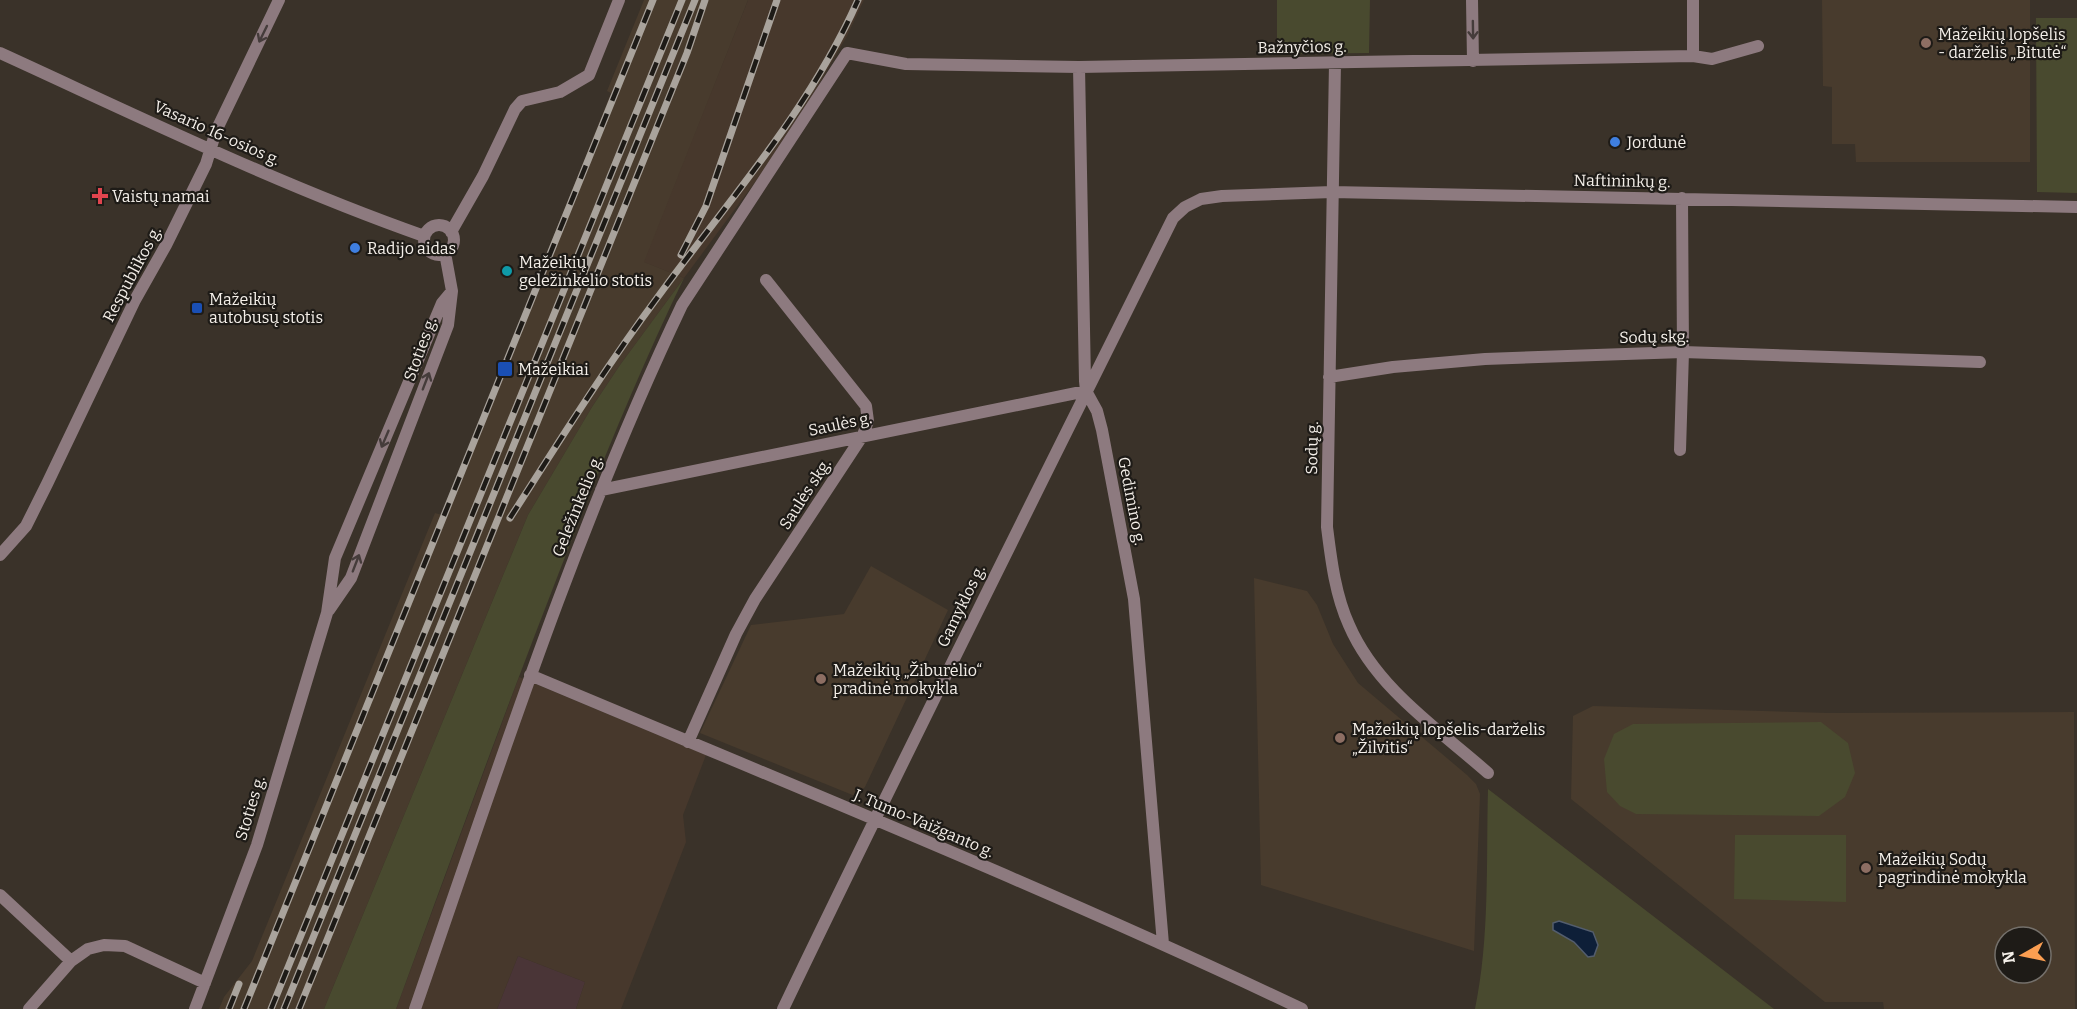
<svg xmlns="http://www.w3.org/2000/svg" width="2077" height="1009" viewBox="0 0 2077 1009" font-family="Bitter,serif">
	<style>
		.commercial { fill: #4a3537 }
		.industrial { fill: #47382c }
		.built { fill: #483b2d; fill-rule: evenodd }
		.green { fill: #494a2f }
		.water { fill: #0e1f38; stroke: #535d6d; stroke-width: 1.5 }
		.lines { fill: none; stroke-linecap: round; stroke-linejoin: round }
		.minor { stroke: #8d7a7f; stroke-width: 12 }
		.rail-casing { stroke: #a9a39c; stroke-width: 7 }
		.rail { stroke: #1e1b17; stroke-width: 4.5; stroke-dasharray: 14; stroke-linecap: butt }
		.oneway { stroke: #453c3b }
		.education-dot { fill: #8d6e63; stroke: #1e1b17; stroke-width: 2 }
		.shop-dot { fill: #3f7fe0; stroke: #1e1b17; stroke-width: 2 }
		.health-dot { fill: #e0444e; stroke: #1e1b17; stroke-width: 2 }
		.culture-dot { fill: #0f9aa8; stroke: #1e1b17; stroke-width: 2 }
		.transit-dot { fill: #1a4fb4; stroke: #1e1b17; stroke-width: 2 }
		.labels { text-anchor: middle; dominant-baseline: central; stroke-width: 4.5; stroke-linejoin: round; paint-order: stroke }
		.poi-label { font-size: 16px; fill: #f4efe9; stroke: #1e1b17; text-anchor: start }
		.street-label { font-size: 16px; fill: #f4efe9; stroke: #1e1b17 }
	</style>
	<rect width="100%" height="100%" fill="#3a3229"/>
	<path class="commercial" d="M518,956L585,982L576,1009H497Z"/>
	<path class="industrial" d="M748,0H864L847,36L816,89L761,174L684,278L643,262Z
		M519,677L706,755L683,815L686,842L621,1009H576L585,982L518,956L497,1009H396Z"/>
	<path class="built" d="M644,0H748L644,262L684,278L620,365L592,407L528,515L324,1009H219L224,997L252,961L435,513L442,515L611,93L607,91Z
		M1822,0H2030V162H1856L1855,144H1832V87L1823,86Z
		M871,566L948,610L865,787L855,796L700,733L751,625L844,614Z
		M1254,578L1307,591L1317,605L1333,644L1358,683L1467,775L1476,784L1480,794L1474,951L1261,885Z
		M1593,706L1828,713L2074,712L2075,1009H1884L1883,1002H1825L1571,799L1573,716ZM2005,937H2041V973H2005Z"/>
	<path class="green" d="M1277,0H1370L1369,53L1277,54Z
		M2036,18H2077V193L2037,192Z
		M684,278C637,375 597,475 558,575C502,719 449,864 396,1009H324L528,515L592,407L620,365Z
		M1821,722L1848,743L1855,773L1845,797L1819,816L1636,814L1620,806L1607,792L1604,759L1614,734L1633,724Z
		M1488,789L1774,1009H1475C1490,937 1486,862 1488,789Z
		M1735,835H1846V902L1734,899Z"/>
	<path class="water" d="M1559,921L1593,932L1598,945L1594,956L1588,957L1574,942L1553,930V923Z"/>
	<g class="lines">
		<path class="minor" d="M1472,0L1473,61
			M1693,0V56
			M0,53C140,117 279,185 424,236
			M1335,63L1327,527C1331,559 1335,594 1349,625C1376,688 1438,729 1488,773
			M1079,67L1085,381L1086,391L1097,411L1102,430L1134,599L1163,944
			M424 240a15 15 0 1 1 30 0a15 15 0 1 1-30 0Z
			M451,232L483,176L515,109L522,101L560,92L589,75L619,0
			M1329,377L1393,367L1485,359L1683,352L1980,362
			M1680,450L1683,352L1682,198
			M601,490L1086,391
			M0,555L26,526L47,484L135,300L166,245L206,164L216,131L279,0
			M329,610L351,578L448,325L452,291L445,253
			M530,675C789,784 1049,889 1302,1009
			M688,742L736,634L755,599L863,435L868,421L866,406L766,280
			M0,895L71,961
			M29,1009L71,961L88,949L104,945L125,946L205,983
			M195,1009L257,845L327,613L335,558L442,303L452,291
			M415,1009C497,772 574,532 682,305L847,53L906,64L1079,67L1693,56L1712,59L1758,46
			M783,1009C910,744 1042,482 1173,218L1185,207L1201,199L1222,196L1332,192L2077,207"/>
		<defs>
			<path id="rail" d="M681,255L706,206L777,0
				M510,518C558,443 605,368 657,298C728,201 809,111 858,0
				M229,1009L239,984
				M244,1009L653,0
				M271,1009L682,0
				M284,1009L695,0
				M299,1009L687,53L705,0"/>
		</defs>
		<use href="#rail" class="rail-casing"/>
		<use href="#rail" class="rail"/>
	</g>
	<defs><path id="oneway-shaft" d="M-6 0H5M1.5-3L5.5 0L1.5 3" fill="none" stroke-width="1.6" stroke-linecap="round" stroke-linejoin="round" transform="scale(1.5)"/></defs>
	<g class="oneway">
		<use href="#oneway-shaft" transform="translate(1473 30) rotate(89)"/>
		<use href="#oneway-shaft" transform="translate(263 34) rotate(116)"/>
		<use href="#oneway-shaft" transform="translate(426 381) rotate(-69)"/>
		<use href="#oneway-shaft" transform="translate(385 439) rotate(113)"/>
		<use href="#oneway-shaft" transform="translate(356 563) rotate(-69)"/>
	</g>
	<g class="education-dot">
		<circle cx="1926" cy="43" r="6"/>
		<circle cx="821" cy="679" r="6"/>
		<circle cx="1340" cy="738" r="6"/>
		<circle cx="1866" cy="868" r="6"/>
	</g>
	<g class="shop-dot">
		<circle cx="1615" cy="142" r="6"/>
		<circle cx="355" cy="248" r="6"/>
	</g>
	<path class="health-dot" d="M97 187h6v6h6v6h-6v6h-6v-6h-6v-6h6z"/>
	<circle class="culture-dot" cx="507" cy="271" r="6"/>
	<g class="transit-dot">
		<rect x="191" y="302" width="12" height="12" rx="3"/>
		<rect x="497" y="361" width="16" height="16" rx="3"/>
	</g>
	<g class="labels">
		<g class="poi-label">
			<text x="1938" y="34">Mažeikių lopšelis<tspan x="1938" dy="18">- darželis „Bitutė“</tspan></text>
			<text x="1627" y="142">Jordunė</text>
			<text x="112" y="196">Vaistų namai</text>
			<text x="367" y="248">Radijo aidas</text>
			<text x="519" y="262">Mažeikių<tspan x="519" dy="18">geležinkelio stotis</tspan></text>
			<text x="209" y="299">Mažeikių<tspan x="209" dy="18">autobusų stotis</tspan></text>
			<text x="518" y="369">Mažeikiai</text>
			<text x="833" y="670">Mažeikių „Žiburėlio“<tspan x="833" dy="18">pradinė mokykla</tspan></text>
			<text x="1352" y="729">Mažeikių lopšelis-darželis<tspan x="1352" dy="18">„Žilvitis“</tspan></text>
			<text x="1878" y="859">Mažeikių Sodų<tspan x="1878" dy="18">pagrindinė mokykla</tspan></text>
		</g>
		<g class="street-label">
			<text transform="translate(1302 47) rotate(-1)">Bažnyčios g.</text>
			<text transform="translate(217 133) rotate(24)">Vasario 16-osios g.</text>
			<text transform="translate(1622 181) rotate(1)">Naftininkų g.</text>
			<text transform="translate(132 274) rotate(-62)">Respublikos g.</text>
			<text transform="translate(1654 337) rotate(-1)">Sodų skg.</text>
			<text transform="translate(420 349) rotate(-70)">Stoties g.</text>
			<text transform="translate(840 424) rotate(-12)">Saulės g.</text>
			<text transform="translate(1312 448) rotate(-89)">Sodų g.</text>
			<text transform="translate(805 494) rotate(-57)">Saulės skg.</text>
			<text transform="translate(1132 501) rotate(79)">Gedimino g.</text>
			<text transform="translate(577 506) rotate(-68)">Geležinkelio g.</text>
			<text transform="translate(961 606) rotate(-64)">Gamyklos g.</text>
			<text transform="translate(250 808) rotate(-73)">Stoties g.</text>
			<text transform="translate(924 823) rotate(23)">J. Tumo-Vaižganto g.</text>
		</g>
	</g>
	<g transform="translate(2023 955) rotate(261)"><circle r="28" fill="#1e1b17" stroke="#74706b" stroke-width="1.5"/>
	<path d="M0-4.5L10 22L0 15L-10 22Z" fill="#fb9e51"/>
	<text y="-9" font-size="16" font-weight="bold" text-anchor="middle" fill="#f4efe9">N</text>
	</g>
</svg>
